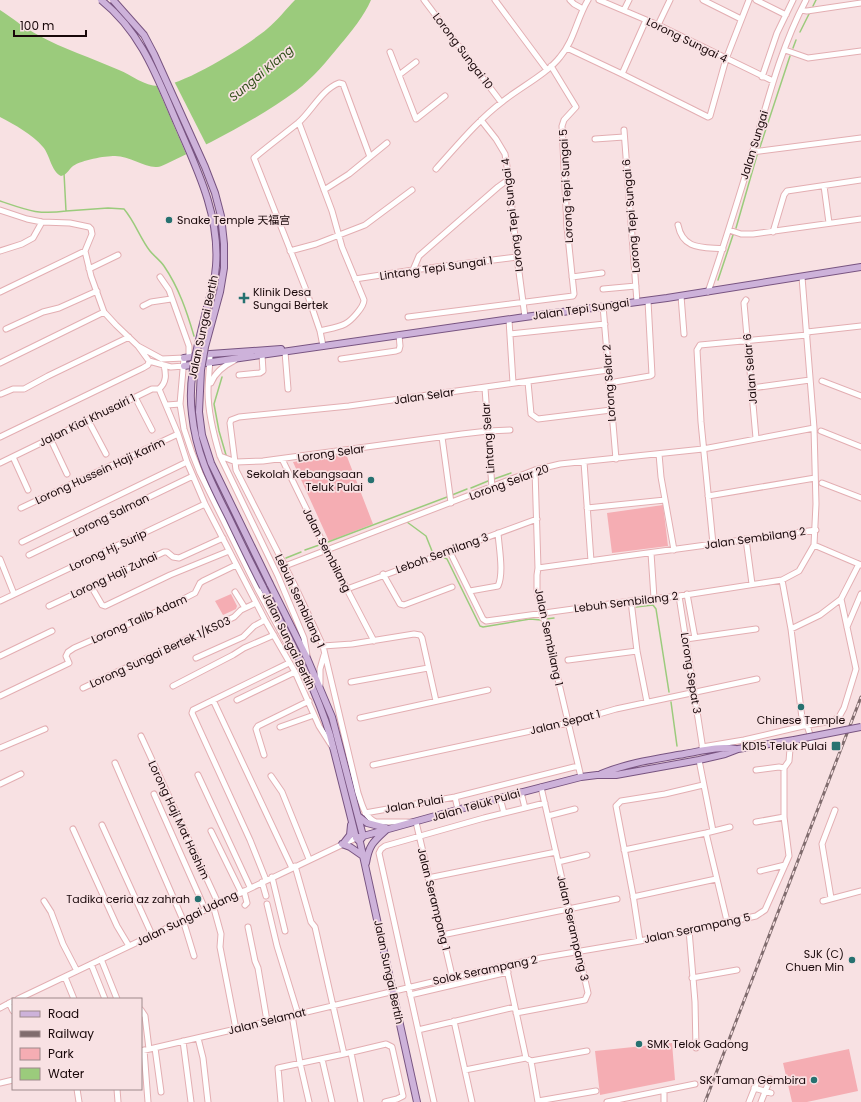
<svg xmlns="http://www.w3.org/2000/svg" width="861" height="1102" viewBox="0 0 861 1102" font-family="Poppins,'Noto Sans SC',sans-serif">
	<style>
		.green { fill: #f5adb3 }
		.water { fill: #9bcb7c }
		.pier { fill: #f8e1e3 }
		.lines { fill: none; stroke-linecap: round; stroke-linejoin: round }
		.stream { stroke: #9bcb7c; stroke-width: 1.5 }
		.minor-casing { stroke: #e3aeb2; stroke-width: 7 }
		.major-casing { stroke: #785481; stroke-width: 8 }
		.minor { stroke: #fff; stroke-width: 5 }
		.major { stroke: #cdb2da; stroke-width: 6 }
		.rail-casing { stroke: #806c6e; stroke-width: 3 }
		.rail { stroke: #f8e1e3; stroke-width: 1.5; stroke-dasharray: 4.5; stroke-linecap: butt }
		.major-bridge-casing { stroke: #785481; stroke-width: 8; stroke-linecap: butt }
		.major-bridge { stroke: #cdb2da; stroke-width: 6 }
		.poi-dot { fill: #267170; stroke: #f8e1e3; stroke-width: 1.5 }
		.labels { text-anchor: middle; dominant-baseline: central; stroke-width: 3.5; stroke-linejoin: round; paint-order: stroke }
		.street-label { font-size: 11px; fill: #180709; stroke: #f8e1e3 }
		.poi-label { font-size: 11px; fill: #180709; stroke: #f8e1e3; text-anchor: end }
		.water-label { font-size: 12px; font-style: italic; fill: #32511b; stroke: #f8e1e3 }
	</style>
	<rect width="100%" height="100%" fill="#f8e1e3"/>
	<path class="green" d="M346,454L373,524L329,541L293,462Z
		M663,505L668,546L612,553L607,513Z
		M231,594L237,606L236,609L223,615L215,601Z
		M672,1043L675,1080L600,1095L595,1051Z
		M849,1049L858,1091L807,1102H792L783,1063Z"/>
	<path class="water" d="M295,0H371C364,16 352,31 340,45C327,61 313,78 296,91C256,120 211,143 166,164C163,165 160,167 157,167C145,168 130,156 115,156C104,156 82,160 73,166C68,170 68,174 61,176C51,171 50,155 43,147C32,134 15,125 0,117V10C12,18 25,28 38,35C63,49 92,58 119,70C131,75 145,86 158,86C183,86 248,45 267,29C277,21 286,9 295,0Z"/>
	<path class="pier" d="M174,81L207,146L187,156L156,84Z"/>
	<g class="lines">
		<path class="stream" d="M813,6L816,0
			M800,32L809,14
			M793,48L796,40
			M760,147L790,56
			M64,173L66,211L108,208L124,209C135,222 140,238 150,251C154,256 160,260 164,266C179,288 187,312 194,336
			M0,201C27,210 37,215 66,211
			M736,228L757,155
			M718,280L733,235
			M222,377L214,404L219,431L226,455
			M494,479L511,473
			M471,488L488,481
			M452,495L467,489
			M407,522L426,536L432,551
			M328,542L447,497
			M305,550L322,544
			M441,556L447,559L480,626L483,627L530,619L541,620
			M286,558L301,552
			M277,560L315,643
			M636,607L653,605L656,609L669,692
			M546,619L554,618
			M671,702L677,746"/>
		<defs>
			<path id="minor" d="M424,0L501,102
				M495,0L547,70
				M570,0L574,4L583,9
				M599,0L658,25L773,81
				M703,0L741,19
				M756,0L786,15
				M624,10L629,0
				M801,10L807,11L861,3
				M658,25L670,0
				M567,48L622,74L708,117L710,116L726,59L749,0
				M785,50L808,58L861,51
				M390,52L416,119L445,96
				M622,74L646,20
				M399,75L416,62
				M762,77L777,33L793,0
				M481,120L496,139L505,154L509,179L517,257L525,317
				M299,123L332,211L342,247L364,300C364,307 351,321 345,324C337,328 327,329 320,331
				M624,130L637,302
				M595,139L624,137
				M752,152L861,138
				M436,169C457,146 477,121 502,102C519,88 547,74 560,57C574,41 577,18 588,0
				M824,186L829,223
				M324,190L349,174L387,143
				M0,210L27,219L42,222L70,223L89,227L91,229L92,234L85,251L91,276L104,312L116,325L138,346L149,361L171,367L184,366
				M678,225C683,250 702,247 723,249
				M729,230L741,234H753L861,219
				M773,232L784,195L787,191L861,180
				M0,251L22,244L33,238L42,222
				M290,251L316,244L365,225L412,190
				M89,269L118,255
				M413,270L419,256L498,187L509,179
				M160,277L169,290L189,346V357
				M572,277L602,273
				M355,279L413,270L517,257
				M603,289L636,286
				M0,292L85,251
				M708,292C725,243 740,193 755,144C769,95 782,45 806,0
				M681,296L684,334
				M746,300L744,303L756,438
				M143,306L151,302L171,299
				M603,306L616,459
				M408,317L573,296L574,294L567,227L562,126L564,120L576,107L551,66
				M509,320L513,383
				M6,329L43,312L59,308L97,291
				M807,332L861,326
				M510,334L605,324
				M138,346L162,359L184,358L180,404L184,429L192,453L200,473L257,588L288,645L296,656
				M323,346L320,331L306,290L254,158C268,146 283,135 298,123C312,111 321,90 339,83L343,84L370,157
				M285,352L288,389
				M210,354C210,366 208,379 208,392C208,414 214,436 220,456L278,576L304,638L307,655
				M341,359L396,351L399,350L400,346L399,335
				M0,363L104,312
				M239,375L260,373L263,371L262,355
				M822,381L861,396
				M528,382L531,414L538,419L611,410
				M211,383C215,372 225,365 235,360
				M609,383L650,376L652,375L648,301
				M485,388L492,488
				M752,388L810,380
				M159,389C167,382 166,374 164,365
				M1,394L13,389H24L48,376L129,337
				M135,397L152,430
				M167,405L180,404
				M88,420L106,454
				M821,431L861,447
				M0,437L143,368L148,365L149,361
				M442,437L451,503
				M50,438L67,474
				M659,454L661,477L674,550
				M220,456L236,462L263,461L462,434L488,431L510,430
				M13,457L28,490
				M282,459L327,551L374,641
				M584,462L591,561
				M0,463L152,389H159L178,434L187,462L205,504L265,620L295,672L319,726L333,748
				M535,470L538,568L537,575V590L581,777
				M822,483L861,498
				M708,496L815,478
				M21,508L178,434
				M587,508L665,500
				M746,539L752,584
				M22,542L187,462
				M713,544L701,422L697,350L700,345L807,335
				M814,545L861,565
				M449,550L483,619L486,621L631,601L679,596L782,580L799,571L814,545L816,504L814,428L802,277
				M651,553L654,598
				M29,555L193,476
				M0,559L14,594
				M285,566L535,470L560,464L703,449L814,428
				M538,568L816,530
				M383,574L400,604L404,605L452,587
				M782,580L791,629L803,726
				M91,586L102,605L105,606L170,575L229,551
				M347,589L537,519
				M470,591L498,586C504,573 499,548 498,533
				M235,592L245,608
				M687,594L695,638
				M679,596L703,750
				M0,601L205,504
				M631,601L637,651L647,702
				M49,606L164,552H167L173,557L179,558L223,538
				M847,627L861,594
				M791,629L820,615L841,599L859,564
				M686,639L756,629
				M323,646L352,644L414,634L420,635L422,638L436,701
				M0,656L52,631
				M196,658L243,637L254,626L265,620
				M568,660L637,651
				M351,682L428,668
				M320,685V669L324,655
				M173,686L233,655L244,648L274,635
				M83,688L234,617L241,610L256,603
				M0,696L69,663L66,656L68,652L74,648L170,606L195,593L200,583L203,581L236,565
				M213,700L292,868
				M237,700L295,672
				M360,718L488,690
				M280,727L314,715
				M141,736L218,903
				M702,747L744,740L803,726L832,721L839,717L844,708L856,669L841,599
				M0,748L45,729
				M264,755L256,729L258,726L309,701
				M699,760L713,831
				M115,763L183,920L194,956
				M373,765L568,723L616,709L757,679
				M784,768L789,761L790,749L795,747L810,744L812,741L807,725
				M756,770L779,767L784,768
				M198,775L250,887
				M271,776L282,792L309,859
				M0,784L21,774
				M521,792L525,808
				M154,794L205,909
				M455,797L458,810
				M500,798L504,813
				M365,813L455,797L578,766
				M548,816L575,809
				M756,822L784,817
				M102,825L152,935
				M73,829L117,926L129,946
				M211,831L241,892
				M706,833L727,921
				M624,850L706,833L730,827
				M558,862L587,855
				M295,866L311,922L315,927L344,1054
				M760,871L785,865
				M272,877L285,931
				M428,878L556,852
				M266,880L250,840L192,713L193,710L289,663
				M262,882L266,896
				M244,891L247,903L245,905
				M633,897L716,879
				M831,898L822,844L835,810
				M44,901L51,912L63,944L77,971
				M823,901L861,891
				M267,904L277,946L298,1014
				M213,905L221,934L220,947L236,1029
				M248,927L255,961L258,968L267,1021
				M689,930L695,1002L696,1048
				M442,935L617,899
				M640,941L633,895L616,806L621,801L665,794L703,785
				M101,959L117,999
				M91,964L105,999
				M507,970L526,1058
				M65,977L74,999
				M692,978L737,970
				M454,984L416,822H376C364,817 362,804 358,793L323,646L295,586L236,470L230,423L231,420L239,417L349,406L608,370
				M410,995L508,972
				M18,999L356,838
				M9,1003L13,1011
				M0,1008L13,1001
				M141,1010L145,1016L149,1049
				M516,1013L585,1000L588,993L541,787
				M292,1015L300,1063L309,1102
				M454,1021L472,1102
				M418,1030L515,1007
				M198,1038L203,1058L208,1102
				M183,1041L191,1102
				M155,1048L161,1092
				M144,1050L148,1102
				M141,1051L236,1029L453,977L540,958L640,941L756,916L765,910L789,856L784,817V768
				M351,1053L361,1102
				M526,1058L531,1061L587,1051
				M322,1059L332,1102
				M531,1061L538,1102
				M465,1070L526,1058
				M0,1083L13,1080
				M754,1088L771,1093
				M77,1089L79,1102
				M117,1089L118,1102
				M664,1091V1102
				M538,1101L596,1091
				M281,1102L278,1068L344,1054L386,1044L392,1047L403,1096L397,1099L385,1102
				M434,1102L379,853L381,849L385,846L484,818L545,803
				M607,1102L695,1084
				M749,1102L757,1082
				M761,1102L770,1079"/>
			<path id="major" d="M184,358L210,354L281,349
				M184,366L525,317L667,298L861,267
				M270,584L307,658L332,717L363,836L362,838
				M263,587C287,635 314,683 330,735L356,838L360,842L417,1102
				M601,774C627,763 656,759 684,754C702,751 718,746 736,749
				M358,816L367,823L386,828
				M356,838L500,798L581,777L597,775H616L699,760L725,754L738,749L794,740
				M342,844L350,847L363,856
				M343,844L350,835L351,825
				M366,863C369,845 373,842 386,830"/>
		</defs>
		<use href="#minor" class="minor-casing"/>
		<use href="#major" class="major-casing"/>
		<use href="#minor" class="minor"/>
		<use href="#major" class="major"/>
		<defs>
			<path id="rail" d="M705,1102L861,697"/>
		</defs>
		<use href="#rail" class="rail-casing"/>
		<use href="#rail" class="rail"/>
		<defs>
			<path id="major-bridge" d="M101,0C142,33 157,77 177,123C197,169 220,215 216,266C215,280 211,294 207,307C199,342 187,377 192,414C196,454 211,482 229,518C240,541 251,564 263,587
				M113,0L144,35L154,54L205,167L215,193L221,216L224,244V268L220,292L205,347L201,370L199,412L202,435L211,463L270,584
				M794,740L861,727"/>
		</defs>
		<use href="#major-bridge" class="major-bridge-casing"/>
		<use href="#major-bridge" class="major-bridge"/>
	</g>
	<g class="poi-dot">
		<circle cx="169" cy="220" r="4"/>
		<path d="M242 292h4v4h4v4h-4v4h-4v-4h-4v-4h4z"/>
		<circle cx="371" cy="480" r="4"/>
		<circle cx="801" cy="707" r="4"/>
		<rect x="831" y="741" width="10" height="10" rx="2"/>
		<circle cx="198" cy="899" r="4"/>
		<circle cx="852" cy="960" r="4"/>
		<circle cx="639" cy="1044" r="4"/>
		<circle cx="814" cy="1080" r="4"/>
	</g>
	<g class="labels">
		<g class="street-label">
			<text transform="translate(687 40) rotate(26)">Lorong Sungai 4</text>
			<text transform="translate(463 51) rotate(53)">Lorong Sungai 10</text>
			<text transform="translate(754 145) rotate(-73)">Jalan Sungai</text>
			<text transform="translate(566 186) rotate(-93)">Lorong Tepi Sungai 5</text>
			<text transform="translate(512 215) rotate(-97)">Lorong Tepi Sungai 4</text>
			<text transform="translate(631 216) rotate(-95)">Lorong Tepi Sungai 6</text>
			<text transform="translate(436 268) rotate(-8)">Lintang Tepi Sungai 1</text>
			<text transform="translate(581 309) rotate(-8)">Jalan Tepi Sungai</text>
			<text transform="translate(203 327) rotate(-78)">Jalan Sungai Bertih</text>
			<text transform="translate(750 369) rotate(-95)">Jalan Selar 6</text>
			<text transform="translate(609 383) rotate(-94)">Lorong Selar 2</text>
			<text transform="translate(424 396) rotate(-8)">Jalan Selar</text>
			<text transform="translate(87 420) rotate(-26)">Jalan Kiai Khusairi 1</text>
			<text transform="translate(488 438) rotate(-94)">Lintang Selar</text>
			<text transform="translate(331 453) rotate(-8)">Lorong Selar</text>
			<text transform="translate(100 471) rotate(-25)">Lorong Hussein Haji Karim</text>
			<text transform="translate(509 482) rotate(-20)">Lorong Selar 20</text>
			<text transform="translate(111 515) rotate(-26)">Lorong Salman</text>
			<text transform="translate(755 538) rotate(-8)">Jalan Sembilang 2</text>
			<text transform="translate(108 550) rotate(-25)">Lorong Hj. Surip</text>
			<text transform="translate(327 550) rotate(63)">Jalan Sembilang</text>
			<text transform="translate(442 553) rotate(-20)">Leboh Semilang 3</text>
			<text transform="translate(114 575) rotate(-25)">Lorong Haji Zuhai</text>
			<text transform="translate(300 601) rotate(65)">Lebuh Sembilang 1</text>
			<text transform="translate(626 602) rotate(-7)">Lebuh Sembilang 2</text>
			<text transform="translate(139 619) rotate(-24)">Lorong Talib Adam</text>
			<text transform="translate(549 637) rotate(78)">Jalan Sembilang 1</text>
			<text transform="translate(289 641) rotate(64)">Jalan Sungai Bertih</text>
			<text transform="translate(160 652) rotate(-25)">Lorong Sungai Bertek 1/KS03</text>
			<text transform="translate(691 673) rotate(81)">Lorong Sepat 3</text>
			<text transform="translate(565 722) rotate(-14)">Jalan Sepat 1</text>
			<text transform="translate(414 804) rotate(-10)">Jalan Pulai</text>
			<text transform="translate(476 805) rotate(-16)">Jalan Teluk Pulai</text>
			<text transform="translate(179 820) rotate(65)">Lorong Haji Mat Hashim</text>
			<text transform="translate(434 899) rotate(76)">Jalan Serampang 1</text>
			<text transform="translate(187 918) rotate(-26)">Jalan Sungai Udang</text>
			<text transform="translate(573 928) rotate(77)">Jalan Serampang 3</text>
			<text transform="translate(697 928) rotate(-12)">Jalan Serampang 5</text>
			<text transform="translate(485 970) rotate(-12)">Solok Serampang 2</text>
			<text transform="translate(389 972) rotate(78)">Jalan Sungai Bertih</text>
			<text transform="translate(267 1021) rotate(-14)">Jalan Selamat</text>
		</g>
		<g class="poi-label">
			<text x="177" y="220" text-anchor="start">Snake Temple 天福宫</text>
			<text x="253" y="292" text-anchor="start">Klinik Desa<tspan x="253" dy="13">Sungai Bertek</tspan></text>
			<text x="363" y="474">Sekolah Kebangsaan<tspan x="363" dy="13">Teluk Pulai</tspan></text>
			<text x="801" y="720" text-anchor="middle">Chinese Temple</text>
			<text x="827" y="746">KD15 Teluk Pulai</text>
			<text x="190" y="899">Tadika ceria az zahrah</text>
			<text x="844" y="954">SJK (C)<tspan x="844" dy="13">Chuen Min</tspan></text>
			<text x="647" y="1044" text-anchor="start">SMK Telok Gadong</text>
			<text x="806" y="1080">SK Taman Gembira</text>
		</g>
		<g class="water-label">
			<text transform="translate(261 73) rotate(-40)">Sungai Klang</text>
		</g>
	</g>
	<rect x="12" y="998" width="130" height="92" fill="#f8e1e3" stroke="#9e8a8c"/>
	<rect x="20" y="1011" width="20" height="6" fill="#cdb2da" stroke="#9e8a8c"/>
	<text x="48" y="1018" font-size="12" fill="#180709">Road</text>
	<rect x="20" y="1031" width="20" height="6" fill="#806c6e" stroke="#9e8a8c"/>
	<text x="48" y="1038" font-size="12" fill="#180709">Railway</text>
	<rect x="20" y="1048" width="20" height="12" fill="#f5adb3" stroke="#9e8a8c"/>
	<text x="48" y="1058" font-size="12" fill="#180709">Park</text>
	<rect x="20" y="1068" width="20" height="12" fill="#9bcb7c" stroke="#9e8a8c"/>
	<text x="48" y="1078" font-size="12" fill="#180709">Water</text>
	<path d="M14 30v6h72v-6" fill="none" stroke="#180709" stroke-width="2"/>
	<text x="20" y="30" font-size="12" fill="#180709" stroke="#f8e1e3" stroke-width="3" paint-order="stroke">100 m</text>
</svg>
